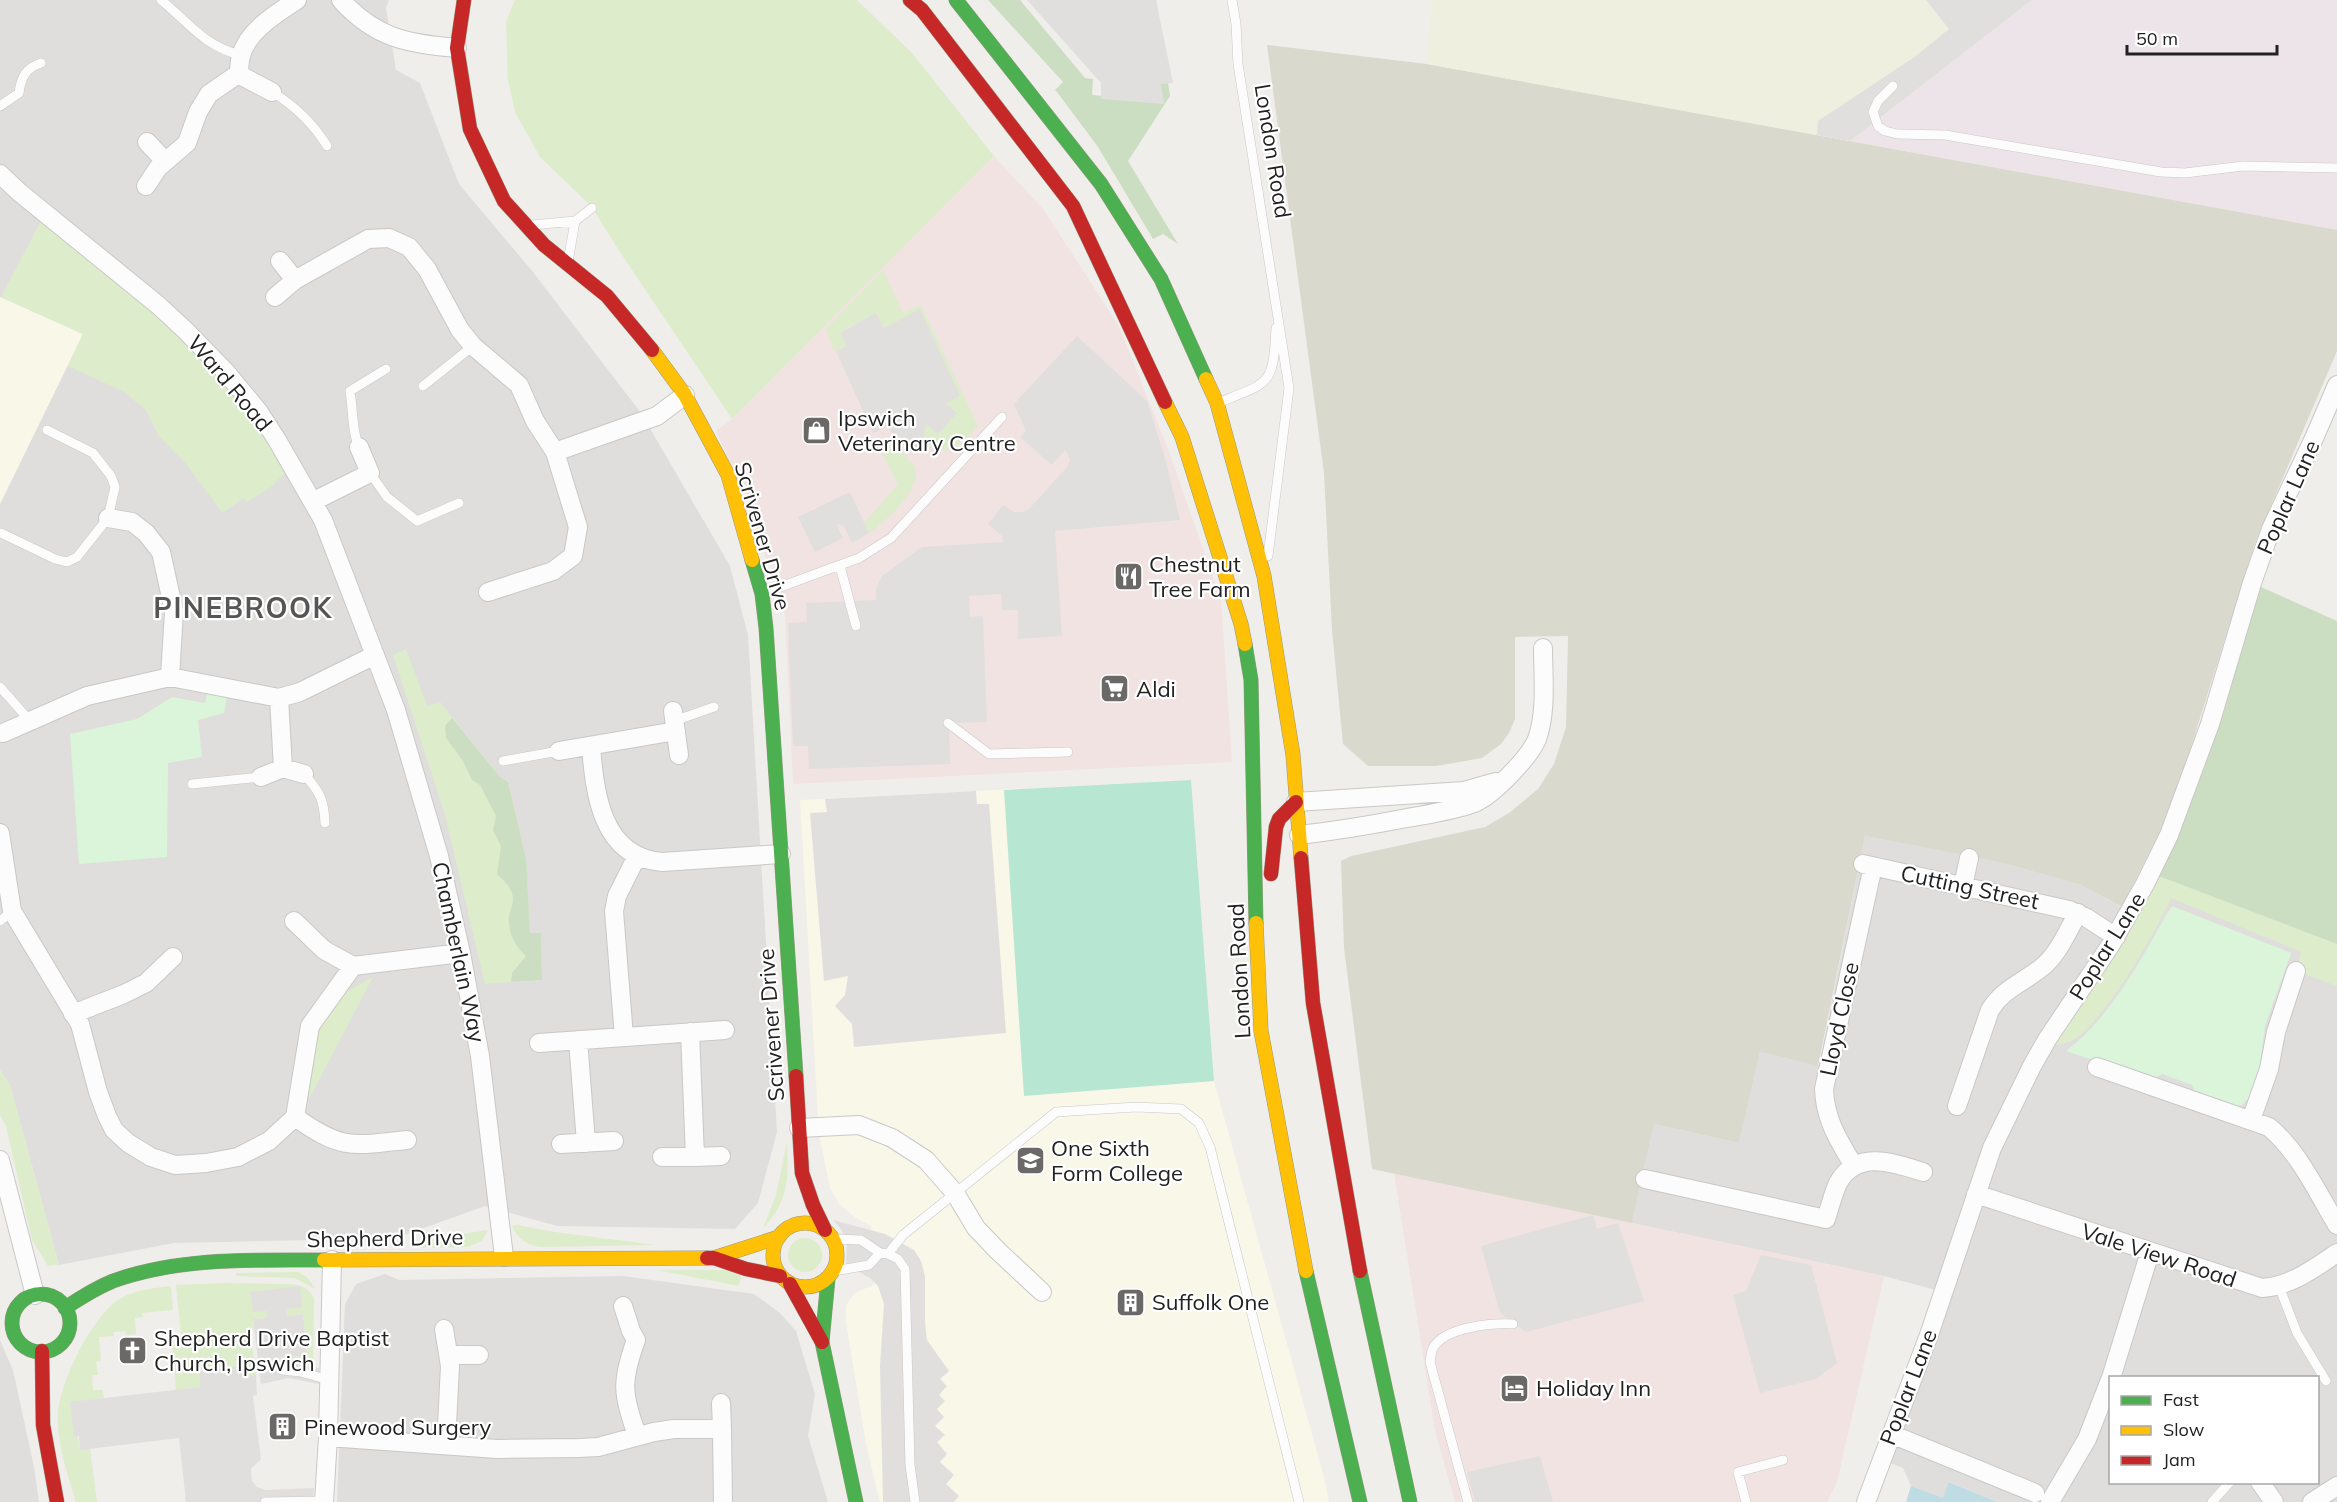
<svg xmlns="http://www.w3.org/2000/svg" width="2337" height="1502" viewBox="0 0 2337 1502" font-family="Mulish,sans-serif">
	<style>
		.residential { fill: #dfdedc; fill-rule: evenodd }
		.commercial { fill: #f1e3e1 }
		.industrial { fill: #ede4e9 }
		.education { fill: #f8f7e8 }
		.construction { fill: #d9d9cd }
		.farmland { fill: #efefdf }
		.grass { fill: #ddeccb }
		.forest { fill: #cbdec1 }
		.park { fill: #daf5da }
		.pitch { fill: #b7e6d2 }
		.parking { fill: #e0dfde }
		.water { fill: #bfdbe3 }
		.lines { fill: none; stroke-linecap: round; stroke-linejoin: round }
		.lane-casing { stroke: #c9c8c7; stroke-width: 10 }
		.street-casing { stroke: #c9c8c7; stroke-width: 20 }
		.fast-casing { stroke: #999a82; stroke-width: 15 }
		.slow-casing { stroke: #999a82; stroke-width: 15 }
		.jam-casing { stroke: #999a82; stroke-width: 15 }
		.lane { stroke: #fdfcfc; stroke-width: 9 }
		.street { stroke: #fdfcfc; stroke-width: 18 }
		.fast { stroke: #4caf50; stroke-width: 14 }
		.slow { stroke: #ffc107; stroke-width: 14 }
		.jam { stroke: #c62828; stroke-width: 14 }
		.labels { text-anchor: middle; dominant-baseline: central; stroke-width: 4.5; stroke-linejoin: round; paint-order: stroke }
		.street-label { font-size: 22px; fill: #222; stroke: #fff }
		.poi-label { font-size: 22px; fill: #222; stroke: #fff; text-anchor: start }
		.district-label { font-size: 28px; font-weight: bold; letter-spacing: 1.5px; fill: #555; stroke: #fff }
	</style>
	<rect width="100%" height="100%" fill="#f0eeeb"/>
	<path class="residential" d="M0,0H389L386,8L396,70L420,83L459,184L533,272L641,413L730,566L748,635L777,1132L758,1203L735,1229L557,1226L485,1206L396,1238L174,1243L59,1265L10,1085L0,1070V504L83,334L0,297Z
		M1865,836L2003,863L2081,885L2130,912L2151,873L2337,944V1502H1997L1950,1482L1943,1498L1911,1486L1903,1468L1881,1459L1943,1292L1884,1276L1632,1223L1654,1124L1739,1143L1760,1052L1819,1066ZM2110,1378H2318V1482H2110Z
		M385,1274L399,1280L623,1276L754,1294L780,1313L796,1331L815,1394L808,1436L828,1502H337L345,1304L356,1284Z
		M0,1340L13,1370L34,1467L39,1502H0Z"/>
	<path class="commercial" d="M994,156L1043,209L1119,326L1168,449L1221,599L1232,762L793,784L785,616L777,568L765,557L750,508L716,431L732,419Z
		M1394,1173L1884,1276L1837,1482L1827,1502H1455L1435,1431Z"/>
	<path class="industrial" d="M2032,0H2337V230L1850,141Z"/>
	<path class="education" d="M0,297L83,334L0,504Z
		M1191,780L1214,1081L1325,1481L1329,1502H880L866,1444L846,1322V1306L853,1295L859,1291L874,1285L871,1226L856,1218L839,1204L830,1188L819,1134L800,800Z"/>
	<path class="construction" d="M1267,45L1427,64L2337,230V351L2255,543L2185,766L2159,833L2122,907L2081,885L2003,863L1865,836L1818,1066L1760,1052L1739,1143L1654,1124L1632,1223L1372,1169L1344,948L1341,861L1351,856L1485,827L1509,813L1538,789L1554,764L1566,727L1568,636L1515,637V719L1509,733L1501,744L1482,758L1436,766H1368L1343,744L1332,630L1324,473Z"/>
	<path class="farmland" d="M1432,0H2032L1850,141L1427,64Z"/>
	<path class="grass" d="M515,0H857L912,53L994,156L732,419L620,252L591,206L540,157L515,112L508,80L506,22Z
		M45,213L158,305L293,465L271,487L247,502L244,498L222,513L188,466L159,436L145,409L124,392L68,366L83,334L1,297Z
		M883,270L903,313L921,305L978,426C962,444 945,462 923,440L926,424L938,434L956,413L883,329L876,314L840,332L847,346L834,351L826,329Z
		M893,441L915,467C921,491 887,520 869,533L864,523L898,484L879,448Z
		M406,649L427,706L440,702L499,776L508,782L526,859L530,933H541L542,980L485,984L445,815L393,655Z
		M2151,873L2337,944V986L2296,971L2301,952L2171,898C2155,934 2107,1017 2075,1039C2065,1045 2054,1045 2043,1046Z
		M373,977L309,1099C307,1062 309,1026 337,999C346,990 362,984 373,977Z
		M0,1070L10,1085L59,1265L48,1266L32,1240L6,1126L0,1115Z
		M787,1141C789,1177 789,1201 763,1228L776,1195Z
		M517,1225L555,1232L656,1245L540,1247C527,1245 517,1238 512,1226Z
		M488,1230L482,1241L468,1247L410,1248V1242Z
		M788 1255a17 17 0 1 1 34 0a17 17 0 1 1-34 0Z
		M657,1270H724L741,1276L739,1286Z
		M298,1272L307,1277L316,1289L294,1278L236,1276V1273Z
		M225,1283L289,1284C300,1285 310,1287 314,1299L313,1368L296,1363L291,1357L307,1355L303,1314L287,1316L286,1309L267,1311L268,1318L253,1319L254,1330L250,1331L256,1375L243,1377L241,1366L199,1371L200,1387L176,1390L172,1345L182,1344L176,1285Z
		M171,1286L173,1310L142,1313L143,1317L135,1318L136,1334L126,1335L125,1331L114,1332V1336L99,1337L101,1361L96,1362L98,1375H92L93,1390H103L104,1398L70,1403L80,1449L90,1448L97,1502H76C68,1475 57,1446 58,1417C58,1385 91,1318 118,1300C133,1290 153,1288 171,1286Z"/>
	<path class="forest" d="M988,0H1020L1085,78L1093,79L1092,95L1139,99L1148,0H1156L1170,96L1128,161L1178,244L1163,234L1153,239L1098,147L1057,92L1055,90L1063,82Z
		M2252,583L2337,621V944L2151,873Z
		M452,718L499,776L508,782L526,859L530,933H541L542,980L511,982L512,973L526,956C515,946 508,933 509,917C510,909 515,902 512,893C510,886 502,879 497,874L501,846L493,830L496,816L480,785L472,780L463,761L446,738L445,726Z"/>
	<path class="park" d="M208,688L228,693L224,713L198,720L202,757L168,763L167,857L79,864L70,734L137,719L172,697L205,703Z
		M2172,906L2291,953L2265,1026L2260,1064L2250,1097L2242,1105L2234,1107L2200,1094L2197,1095L2192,1085L2162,1074L2151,1080L2066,1051C2103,1023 2128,981 2151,942C2158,930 2164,917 2172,906Z"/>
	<path class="pitch" d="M1191,780L1214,1081L1024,1096L1004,790Z"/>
	<path class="parking" d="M1027,0H1156L1173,83L1161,84L1164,104L1101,99V83Z
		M1926,0H2032L1850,141L1817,135L1818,121L1916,56L1949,29Z
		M920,309L960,396L946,403L957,413L938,434L926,424L923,440L911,453L887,427L873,433L836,351L847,346L840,333L876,313L884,328Z
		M1077,336L1147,401L1166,461L1180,520L1055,531L1062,636L1018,639V610H1002L1001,594L969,596L970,617L983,616L987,722L949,723L950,764L809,769L808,746H793L788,623L807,622L806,603L876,600V590L882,576L922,547L1003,542L1002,536L988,524L1003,505L1014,512H1022L1029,509L1068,466L1070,459L1065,450L1052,465L1020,437L1026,431L1014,404Z
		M850,492L869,533L852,543L844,526L838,524L837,525L843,538L815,552L798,517Z
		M976,791L977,804H989L1006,1033L854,1047L852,1024L835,1006L845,995L848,976L824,981L810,813L827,812L825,799Z
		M1593,1215L1597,1229L1618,1223L1644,1301L1526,1332L1500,1313L1481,1246Z
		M833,1220L885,1234L914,1250L921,1261L925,1276V1323L927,1340L949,1371L940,1379L947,1386L939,1395L945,1401L937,1409L944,1417L935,1426L945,1435L937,1442L947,1454L940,1462L954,1475L946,1484L959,1496L954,1502H883L880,1366L884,1304L878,1286L870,1278L846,1265L847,1242L841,1229Z
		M1761,1255L1811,1265L1837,1363L1816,1379L1760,1393L1733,1295L1746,1291Z
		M300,1286L302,1307L286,1309L287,1316L303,1314L307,1355L291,1357L292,1361L303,1366L319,1368V1384L289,1378L261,1384L253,1319L267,1318V1311L253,1312L250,1292Z
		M241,1366L243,1377L256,1375L257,1395L253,1396L261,1459L251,1469L252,1481L257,1487L265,1490L314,1488L313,1502H186L179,1438L80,1450L79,1436L74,1437L70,1402L200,1387L199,1371Z
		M1540,1456L1553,1502H1475L1467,1472Z"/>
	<path class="water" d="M1949,1482L1997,1502H1906L1911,1486L1943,1498Z"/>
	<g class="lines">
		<defs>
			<path id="lane" d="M161,0C188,22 205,47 241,55
				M1232,0L1236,24L1238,64L1289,388L1268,556
				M1893,86L1878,101L1873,112L1878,126L1885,131L1897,134L1945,135L2161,172L2185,173L2243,166L2337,168
				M272,92C295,106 313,123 327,146
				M0,106L19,93C21,77 26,68 41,63
				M575,221L592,208
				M532,225L575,221L568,262
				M423,386L473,346
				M1220,402C1271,382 1273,385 1276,328
				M359,447C352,432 353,409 350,391L386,369
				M370,473L387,497L417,521L459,503
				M1,533L55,559L67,562L77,557L108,518L115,487L111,476L93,453L47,430
				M840,566L856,626
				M764,593L859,558L891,538L1002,417
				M0,687L30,721
				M674,721L714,707
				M948,723L989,754L1068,752
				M503,761L559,751
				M304,774C320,792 324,800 325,823
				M192,784L261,777
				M0,921L12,911
				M833,1239L861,1240L880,1253L888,1254L898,1259L905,1269L910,1465L915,1502
				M888,1254L903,1235L1056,1112L1136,1107L1181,1109L1199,1123L1210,1147L1299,1502
				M834,1271L869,1265L880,1253
				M2279,1286L2297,1333L2326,1381
				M282,1370L301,1372L329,1380
				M265,1502L324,1501
				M1468,1502L1430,1362C1431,1358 1431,1352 1433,1348C1445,1327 1491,1323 1513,1324
				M1746,1502L1738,1472L1783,1460
				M2212,1502L2230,1482"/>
			<path id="street" d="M341,0C375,38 408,44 457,48
				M238,74L272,92
				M147,142L165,161
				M0,174L19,192L158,305L185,330L225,371L259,412L277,440L323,520L396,710L439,856L461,953L480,1056L504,1257
				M146,186L158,168L187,143L198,112L209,94L238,74C240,68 239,62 241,56C247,31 277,13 297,0
				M280,261L295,280L368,239L389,238L409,247L427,269L460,330L473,346L519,385L535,421L555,452L578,527L573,556L553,571L488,592
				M275,297L295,280
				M555,452L657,416L685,395
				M314,501L370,473L359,447
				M108,518L132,522L146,533L161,552L174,611L170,677
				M673,711L679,755
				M3,733L87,696L170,677L279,698L300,692L375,655
				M591,747C595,795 602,857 662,862L781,854
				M559,751L676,731
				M283,768L304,774
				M261,777L283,768L279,698
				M1296,802L1464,791L1496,782
				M0,833L12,911L80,1024L98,1092L107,1116L114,1130L128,1143L151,1157L175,1165L206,1163L238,1157L269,1141L295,1117L310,1026L353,966L461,953
				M1299,835C1335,831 1371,825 1407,818C1429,814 1452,811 1474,803C1492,796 1530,757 1537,739C1547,711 1543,677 1543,648
				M1863,864L2069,910L2087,918L2116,937
				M1963,886L1969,858
				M294,921L324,950L353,966
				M73,1014L124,994L146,983L173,957
				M624,1037L614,911L617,896L637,856
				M578,1040L586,1143
				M539,1043L725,1030
				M2097,1067L2269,1127C2299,1152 2317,1192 2337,1225
				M1957,1106L1990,1010C2003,989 2022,983 2041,968C2058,955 2067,932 2078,913
				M295,1117C341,1150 352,1146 407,1140
				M2251,1120L2269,1069L2276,1032L2296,971
				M799,1128L859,1125L892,1138L926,1160L955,1193L976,1228L998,1251L1042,1292
				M561,1144L614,1141
				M662,1157H695L690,1032
				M695,1157L721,1156
				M0,1160L35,1295
				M1854,1166C1839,1141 1825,1120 1824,1089L1873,866
				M1645,1179L1826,1219C1830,1207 1833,1194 1838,1183C1857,1149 1894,1163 1923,1172
				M1976,1194L2262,1288C2291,1286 2313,1269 2337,1253
				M623,1306L631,1331L636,1340C621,1381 622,1394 637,1435
				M444,1329L450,1366L446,1445
				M449,1355H479
				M2111,1378L2150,1252
				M721,1403L722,1429
				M1891,1434L2035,1493
				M328,1437L497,1449L579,1448L598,1447L654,1432L674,1429H722L723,1502
				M2260,1482L2274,1502
				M324,1502L328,1437L332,1260
				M1866,1502L1929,1335L1992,1148L2032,1066L2048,1038L2110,946L2145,884L2169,835L2210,724L2252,583L2271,529L2315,436L2337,385
				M2050,1502L2087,1439L2110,1380
				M2312,1502L2337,1486"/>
			<path id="fast" d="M956,0L1101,184L1161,279L1206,379
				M752,560L762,594L766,628L796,1076
				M1245,644L1251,680L1256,923
				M1306,1271L1360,1502
				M1360,1271L1410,1502
				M828,1279L822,1342L856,1502
				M12 1323a29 29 0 1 1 58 0a29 29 0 1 1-58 0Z
				M65,1308C80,1298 96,1288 113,1281C180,1257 255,1260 324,1260"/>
			<path id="slow" d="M652,350L685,395L728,475L752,560
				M1206,379L1217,403L1264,576L1293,755L1301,858
				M1165,402L1182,437L1241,624L1245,644
				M1256,923L1261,1031L1306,1271
				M773 1255a32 32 0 1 1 64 0a32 32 0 1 1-64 0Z
				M714,1258L779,1237
				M324,1260L707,1258"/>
			<path id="jam" d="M464,0L457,48L470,129L504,201L544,245L607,296L652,350
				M910,0L922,10L1073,206L1165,402
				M1301,858L1313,1003L1360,1271
				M1271,874L1276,827L1279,819L1296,802
				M796,1076L802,1173L813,1205L825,1230
				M707,1258H714L746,1269L780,1276
				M790,1284L822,1342
				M42,1351L43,1425L57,1502"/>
		</defs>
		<use href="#lane" class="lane-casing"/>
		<use href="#street" class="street-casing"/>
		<use href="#fast" class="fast-casing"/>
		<use href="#slow" class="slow-casing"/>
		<use href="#jam" class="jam-casing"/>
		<use href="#lane" class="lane"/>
		<use href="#street" class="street"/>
		<use href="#fast" class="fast"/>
		<use href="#slow" class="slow"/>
		<use href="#jam" class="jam"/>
	</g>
	<defs>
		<symbol id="shop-square" viewBox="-11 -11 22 22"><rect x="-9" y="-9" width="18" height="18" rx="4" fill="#6a6968" stroke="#fff"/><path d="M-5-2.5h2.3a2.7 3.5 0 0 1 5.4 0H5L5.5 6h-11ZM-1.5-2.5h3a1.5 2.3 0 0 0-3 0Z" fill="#fff"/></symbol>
		<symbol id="restaurant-square" viewBox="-11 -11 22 22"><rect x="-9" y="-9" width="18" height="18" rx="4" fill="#6a6968" stroke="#fff"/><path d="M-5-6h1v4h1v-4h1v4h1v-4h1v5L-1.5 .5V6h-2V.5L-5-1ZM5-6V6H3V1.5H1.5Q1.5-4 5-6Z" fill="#fff"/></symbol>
		<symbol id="supermarket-square" viewBox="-11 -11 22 22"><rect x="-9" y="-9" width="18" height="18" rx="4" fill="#6a6968" stroke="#fff"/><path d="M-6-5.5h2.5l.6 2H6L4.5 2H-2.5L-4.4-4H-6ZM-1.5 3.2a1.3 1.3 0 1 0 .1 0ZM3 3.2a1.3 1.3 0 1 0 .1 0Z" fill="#fff"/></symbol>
		<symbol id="university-square" viewBox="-11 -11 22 22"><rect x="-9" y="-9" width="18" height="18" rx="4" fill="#6a6968" stroke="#fff"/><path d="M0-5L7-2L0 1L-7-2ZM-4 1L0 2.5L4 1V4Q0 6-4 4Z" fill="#fff"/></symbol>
		<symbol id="building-square" viewBox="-11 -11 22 22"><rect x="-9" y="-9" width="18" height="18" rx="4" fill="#6a6968" stroke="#fff"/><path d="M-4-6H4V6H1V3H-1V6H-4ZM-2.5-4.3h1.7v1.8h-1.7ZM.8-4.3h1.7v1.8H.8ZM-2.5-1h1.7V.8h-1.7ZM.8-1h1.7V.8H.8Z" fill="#fff"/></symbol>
		<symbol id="church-square" viewBox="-11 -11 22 22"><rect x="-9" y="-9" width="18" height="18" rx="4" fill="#6a6968" stroke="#fff"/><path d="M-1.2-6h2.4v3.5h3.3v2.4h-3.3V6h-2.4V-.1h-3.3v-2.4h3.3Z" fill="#fff"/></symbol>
		<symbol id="hotel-square" viewBox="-11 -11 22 22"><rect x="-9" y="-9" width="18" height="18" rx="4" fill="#6a6968" stroke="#fff"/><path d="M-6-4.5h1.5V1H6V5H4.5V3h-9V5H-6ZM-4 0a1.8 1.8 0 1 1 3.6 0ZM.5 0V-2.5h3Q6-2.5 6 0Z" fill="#fff"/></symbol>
	</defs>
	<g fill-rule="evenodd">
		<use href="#shop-square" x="800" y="414" width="33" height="33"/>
		<use href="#restaurant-square" x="1112" y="560" width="33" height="33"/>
		<use href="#supermarket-square" x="1098" y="672" width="33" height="33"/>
		<use href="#university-square" x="1014" y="1144" width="33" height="33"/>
		<use href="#building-square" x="1114" y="1286" width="33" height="33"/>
		<use href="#church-square" x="116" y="1334" width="33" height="33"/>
		<use href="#hotel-square" x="1498" y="1372" width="33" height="33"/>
		<use href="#building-square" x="266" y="1410" width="33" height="33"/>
	</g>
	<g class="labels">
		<g class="street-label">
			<text transform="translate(1273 151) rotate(81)">London Road</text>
			<text transform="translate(230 383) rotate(50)">Ward Road</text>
			<text transform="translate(2288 497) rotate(-66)">Poplar Lane</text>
			<text transform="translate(763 536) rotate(74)">Scrivener Drive</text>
			<text transform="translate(1970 887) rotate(12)">Cutting Street</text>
			<text transform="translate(2107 946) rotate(-58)">Poplar Lane</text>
			<text transform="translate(459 952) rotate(78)">Chamberlain Way</text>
			<text transform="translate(1239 971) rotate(-93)">London Road</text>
			<text transform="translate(1839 1019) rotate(-78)">Lloyd Close</text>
			<text transform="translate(771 1025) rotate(-94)">Scrivener Drive</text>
			<text transform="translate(385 1238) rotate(-1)">Shepherd Drive</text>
			<text transform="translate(2159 1255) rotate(18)">Vale View Road</text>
			<text transform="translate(1908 1387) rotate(-69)">Poplar Lane</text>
		</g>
		<g class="poi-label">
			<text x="838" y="418">Ipswich<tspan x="838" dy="25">Veterinary Centre</tspan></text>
			<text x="1149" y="564">Chestnut<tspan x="1149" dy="25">Tree Farm</tspan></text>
			<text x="1136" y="689">Aldi</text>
			<text x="1051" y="1148">One Sixth<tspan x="1051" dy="25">Form College</tspan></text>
			<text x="1152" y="1302">Suffolk One</text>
			<text x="154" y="1338">Shepherd Drive Baptist<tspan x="154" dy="25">Church, Ipswich</tspan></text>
			<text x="1536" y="1388">Holiday Inn</text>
			<text x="304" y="1427">Pinewood Surgery</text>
		</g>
		<g class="district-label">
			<text x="243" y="607">PINEBROOK</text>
		</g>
	</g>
	<rect x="2109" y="1376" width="210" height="108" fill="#ffffff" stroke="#a7a7a7" stroke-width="1.5"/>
	<rect x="2121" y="1396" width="30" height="9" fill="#4caf50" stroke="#a7a7a7" stroke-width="1.5"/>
	<text x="2163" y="1406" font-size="18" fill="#222222">Fast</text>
	<rect x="2121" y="1426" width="30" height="9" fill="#ffc107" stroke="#a7a7a7" stroke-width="1.5"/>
	<text x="2163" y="1436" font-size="18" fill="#222222">Slow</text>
	<rect x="2121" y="1456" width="30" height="9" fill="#c62828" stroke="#a7a7a7" stroke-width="1.5"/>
	<text x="2163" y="1466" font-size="18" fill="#222222">Jam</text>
	<path d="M2127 45v9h150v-9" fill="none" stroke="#222222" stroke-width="3"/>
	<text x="2136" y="45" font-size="18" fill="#222222" stroke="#ffffff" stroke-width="4.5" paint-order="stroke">50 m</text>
</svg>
